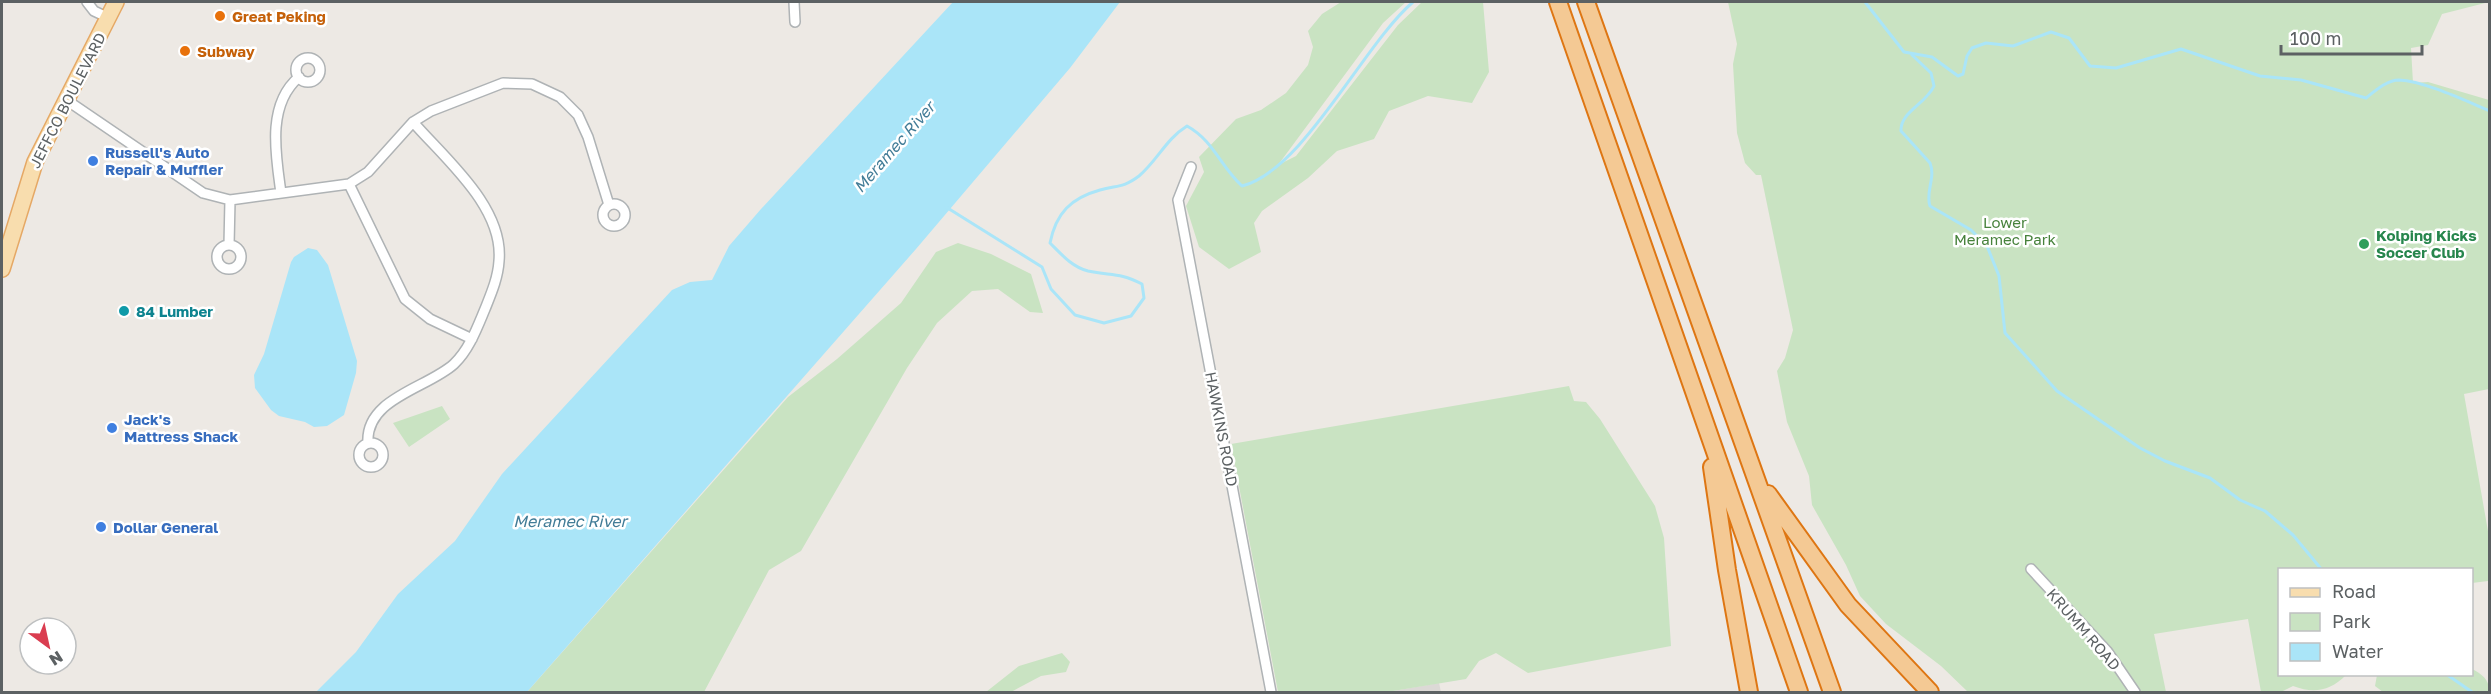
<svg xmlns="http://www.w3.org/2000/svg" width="2491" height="694" viewBox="0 0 2491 694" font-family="'Golos Text',sans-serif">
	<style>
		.industrial { fill: #dcd9d6 }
		.green { fill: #c9e3c2 }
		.water { fill: #aae5f8 }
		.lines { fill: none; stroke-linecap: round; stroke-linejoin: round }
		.stream { stroke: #aae5f8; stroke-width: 3 }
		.minor-casing { stroke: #afb3b5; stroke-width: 12 }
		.primary-casing { stroke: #e5a865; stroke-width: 18 }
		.motorway-casing { stroke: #de7613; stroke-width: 20 }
		.minor { stroke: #fff; stroke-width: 9 }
		.primary { stroke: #f8ddae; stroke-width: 15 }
		.motorway { stroke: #f4c994; stroke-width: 16 }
		.food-dot { fill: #e8710a; stroke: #fff; stroke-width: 2 }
		.shop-dot { fill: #3f7fe0; stroke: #fff; stroke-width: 2 }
		.leisure-dot { fill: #2e9e5b; stroke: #fff; stroke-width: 2 }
		.culture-dot { fill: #0f9aa8; stroke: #fff; stroke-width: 2 }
		.labels { text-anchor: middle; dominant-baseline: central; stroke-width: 5; stroke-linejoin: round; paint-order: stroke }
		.food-label { font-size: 15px; font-weight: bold; fill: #c56008; stroke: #fff; text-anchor: start }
		.street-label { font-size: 15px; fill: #5c6163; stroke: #fff }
		.shop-label { font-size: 15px; font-weight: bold; fill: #366cbe; stroke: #fff; text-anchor: start }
		.park-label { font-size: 15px; fill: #47823c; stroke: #fff }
		.leisure-label { font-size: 15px; font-weight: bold; fill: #27864d; stroke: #fff; text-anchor: start }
		.culture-label { font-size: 15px; font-weight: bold; fill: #0d838f; stroke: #fff; text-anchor: start }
		.water-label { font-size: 16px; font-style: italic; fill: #427c97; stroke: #fff }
	</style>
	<rect width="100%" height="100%" fill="#ede9e4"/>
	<path class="industrial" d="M1439,683L1441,692H1387Z"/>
	<path class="green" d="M1341,2H1406L1383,23L1278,165L1296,156L1398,25L1422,2H1483L1489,72L1472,103L1428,96L1389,111L1374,139L1337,151L1308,178L1262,211L1254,223L1261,252L1229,269L1199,247L1186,206L1204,172L1199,157L1236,119L1261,110L1286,93L1308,65L1313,47L1308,31L1322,14Z
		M1728,2H2489L2442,14L2428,45L2411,48L2413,83L2428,82L2489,100V389L2464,394L2489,537V589L2488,581L2472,583V570H2280V674L2346,675C2330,691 2314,694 2293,686L2281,692H2261L2248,619L2154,634L2166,692H1968L1941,666L1886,624L1860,596L1846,565L1812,505L1809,476L1787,422L1777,371L1785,358L1793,330L1761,175H1756L1745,163L1737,133L1733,64L1737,44Z
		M958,243L991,254L1031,274L1043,313L1030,312L998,289L972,291L937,323L907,368L801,551L769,570L704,692H527L788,397L837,359L901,303L936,252Z
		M1569,386L1574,401L1586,402L1600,419L1655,506L1664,538L1671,646L1528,673L1496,653L1479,661L1466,679L1387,692H1278L1231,444Z
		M442,406L450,419L409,447L393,423Z
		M1062,653L1070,662L1066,672L1041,676L1011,692H986L1019,666Z
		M2472,669C2482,674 2490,680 2489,692H2383L2375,686L2377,675L2472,674Z"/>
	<path class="water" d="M953,2H1120L1070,68L916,249L527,692H316L356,652L398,594L455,541L502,474L672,290L690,282L712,280L729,246L761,209Z
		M308,248L317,250L328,265L357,361L356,373L344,415L327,426L314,427L305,422L279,416L271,410L255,388L254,375L264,354L291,262L294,257Z"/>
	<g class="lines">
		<path class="stream" d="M1865,2L1904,52L1932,57L1958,76L1963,74L1967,56L1972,48L1986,43L2013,46L2051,32L2069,38L2090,66L2116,68L2181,49L2260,76L2301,80L2366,98C2375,91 2387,80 2399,80C2424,81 2466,101 2490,111
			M1912,55L1931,73L1934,86C1926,104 1900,112 1901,131L1930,163C1936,178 1925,192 1930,206L1971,230L1987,246L1999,276L2005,333L2057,391L2140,448L2165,461L2210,478L2240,500L2265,511L2293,535L2322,570
			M946,207L1042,267L1051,289L1075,315L1104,323L1131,316L1144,298L1142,284C1119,272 1111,276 1088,271C1072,267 1061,254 1050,243C1056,213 1071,198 1100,190C1118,185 1123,188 1139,176C1157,161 1166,139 1187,126C1214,141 1220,166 1242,186C1304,170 1363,45 1413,2
			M2446,674L2472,692"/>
		<defs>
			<path id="minor" d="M87,2L94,11L109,18
				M794,2L795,22
				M296 70a12 12 0 1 1 24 0a12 12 0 1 1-24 0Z
				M65,99L203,193L230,200L349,184L368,172L413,122L431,111L503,83L532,84L560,97L578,115L588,137L609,205
				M1191,167L1178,200L1271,692
				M349,184L405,299L430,319L472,339
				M281,193C276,156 266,105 299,77
				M603 215a11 11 0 1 1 22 0a11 11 0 1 1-22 0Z
				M217 257a12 12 0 1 1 24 0a12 12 0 1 1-24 0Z
				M229,245L230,200
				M368,443C365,398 428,388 454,364C469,350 477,328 485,309C491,294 498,278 499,261C504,207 445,159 413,122
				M359 455a12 12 0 1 1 24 0a12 12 0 1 1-24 0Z
				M2031,569L2107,651L2135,692"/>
			<path id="primary" d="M2,269L35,162L116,2"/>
			<path id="motorway" d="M1558,2L1799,692
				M1586,2L1832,692
				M1712,467L1727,570L1749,692
				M1768,494L1848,605L1930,692"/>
		</defs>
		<use href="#minor" class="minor-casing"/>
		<use href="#primary" class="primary-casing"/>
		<use href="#motorway" class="motorway-casing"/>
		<use href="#minor" class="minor"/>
		<use href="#primary" class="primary"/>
		<use href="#motorway" class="motorway"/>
	</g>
	<g class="food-dot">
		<circle cx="220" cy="16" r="6"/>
		<circle cx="185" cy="51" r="6"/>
	</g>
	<g class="shop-dot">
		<circle cx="93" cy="161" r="6"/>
		<circle cx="112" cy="428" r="6"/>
		<circle cx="101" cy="527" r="6"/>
	</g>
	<circle class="leisure-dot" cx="2364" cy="244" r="6"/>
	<circle class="culture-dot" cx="124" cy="311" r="6"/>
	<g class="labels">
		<g class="food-label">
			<text x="232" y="16">Great Peking</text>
			<text x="197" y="51">Subway</text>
		</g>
		<g class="street-label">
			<text transform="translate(67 100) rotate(-63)">JEFFCO BOULEVARD</text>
			<text transform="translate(1222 429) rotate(79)">HAWKINS ROAD</text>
			<text transform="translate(2084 629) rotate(49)">KRUMM ROAD</text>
		</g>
		<g class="shop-label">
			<text x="105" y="152">Russell's Auto<tspan x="105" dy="17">Repair &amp; Muffler</tspan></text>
			<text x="124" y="419">Jack's<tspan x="124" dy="17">Mattress Shack</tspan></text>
			<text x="113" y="527">Dollar General</text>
		</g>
		<g class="park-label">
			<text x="2005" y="222">Lower<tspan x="2005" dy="17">Meramec Park</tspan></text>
		</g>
		<g class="leisure-label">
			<text x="2376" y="235">Kolping Kicks<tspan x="2376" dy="17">Soccer Club</tspan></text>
		</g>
		<g class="culture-label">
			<text x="136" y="311">84 Lumber</text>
		</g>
		<g class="water-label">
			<text transform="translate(894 147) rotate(-49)">Meramec River</text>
			<text x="570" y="521">Meramec River</text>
		</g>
	</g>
	<rect width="2491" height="694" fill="none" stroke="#5c6163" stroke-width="6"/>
	<rect x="2278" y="568" width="195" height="108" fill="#ffffff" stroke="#bec0c1" stroke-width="1.5"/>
	<rect x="2290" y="588" width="30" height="9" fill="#f8ddae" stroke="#bec0c1" stroke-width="1.5"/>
	<text x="2332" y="598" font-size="18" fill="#5c6163">Road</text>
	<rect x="2290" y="613" width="30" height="18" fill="#c9e3c2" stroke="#bec0c1" stroke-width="1.5"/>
	<text x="2332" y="628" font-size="18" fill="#5c6163">Park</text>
	<rect x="2290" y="643" width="30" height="18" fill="#aae5f8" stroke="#bec0c1" stroke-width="1.5"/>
	<text x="2332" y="658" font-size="18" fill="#5c6163">Water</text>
	<g transform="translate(48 646) rotate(147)"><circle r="28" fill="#ffffff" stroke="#bec0c1" stroke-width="1.5"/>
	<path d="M0-4.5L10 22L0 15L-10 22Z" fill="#da3d50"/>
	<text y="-9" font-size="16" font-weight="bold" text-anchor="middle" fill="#5c6163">N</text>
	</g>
	<path d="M2281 45v9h141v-9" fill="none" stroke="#5c6163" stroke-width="3"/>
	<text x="2290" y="45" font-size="18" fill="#5c6163" stroke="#ffffff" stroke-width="4.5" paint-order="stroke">100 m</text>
</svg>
